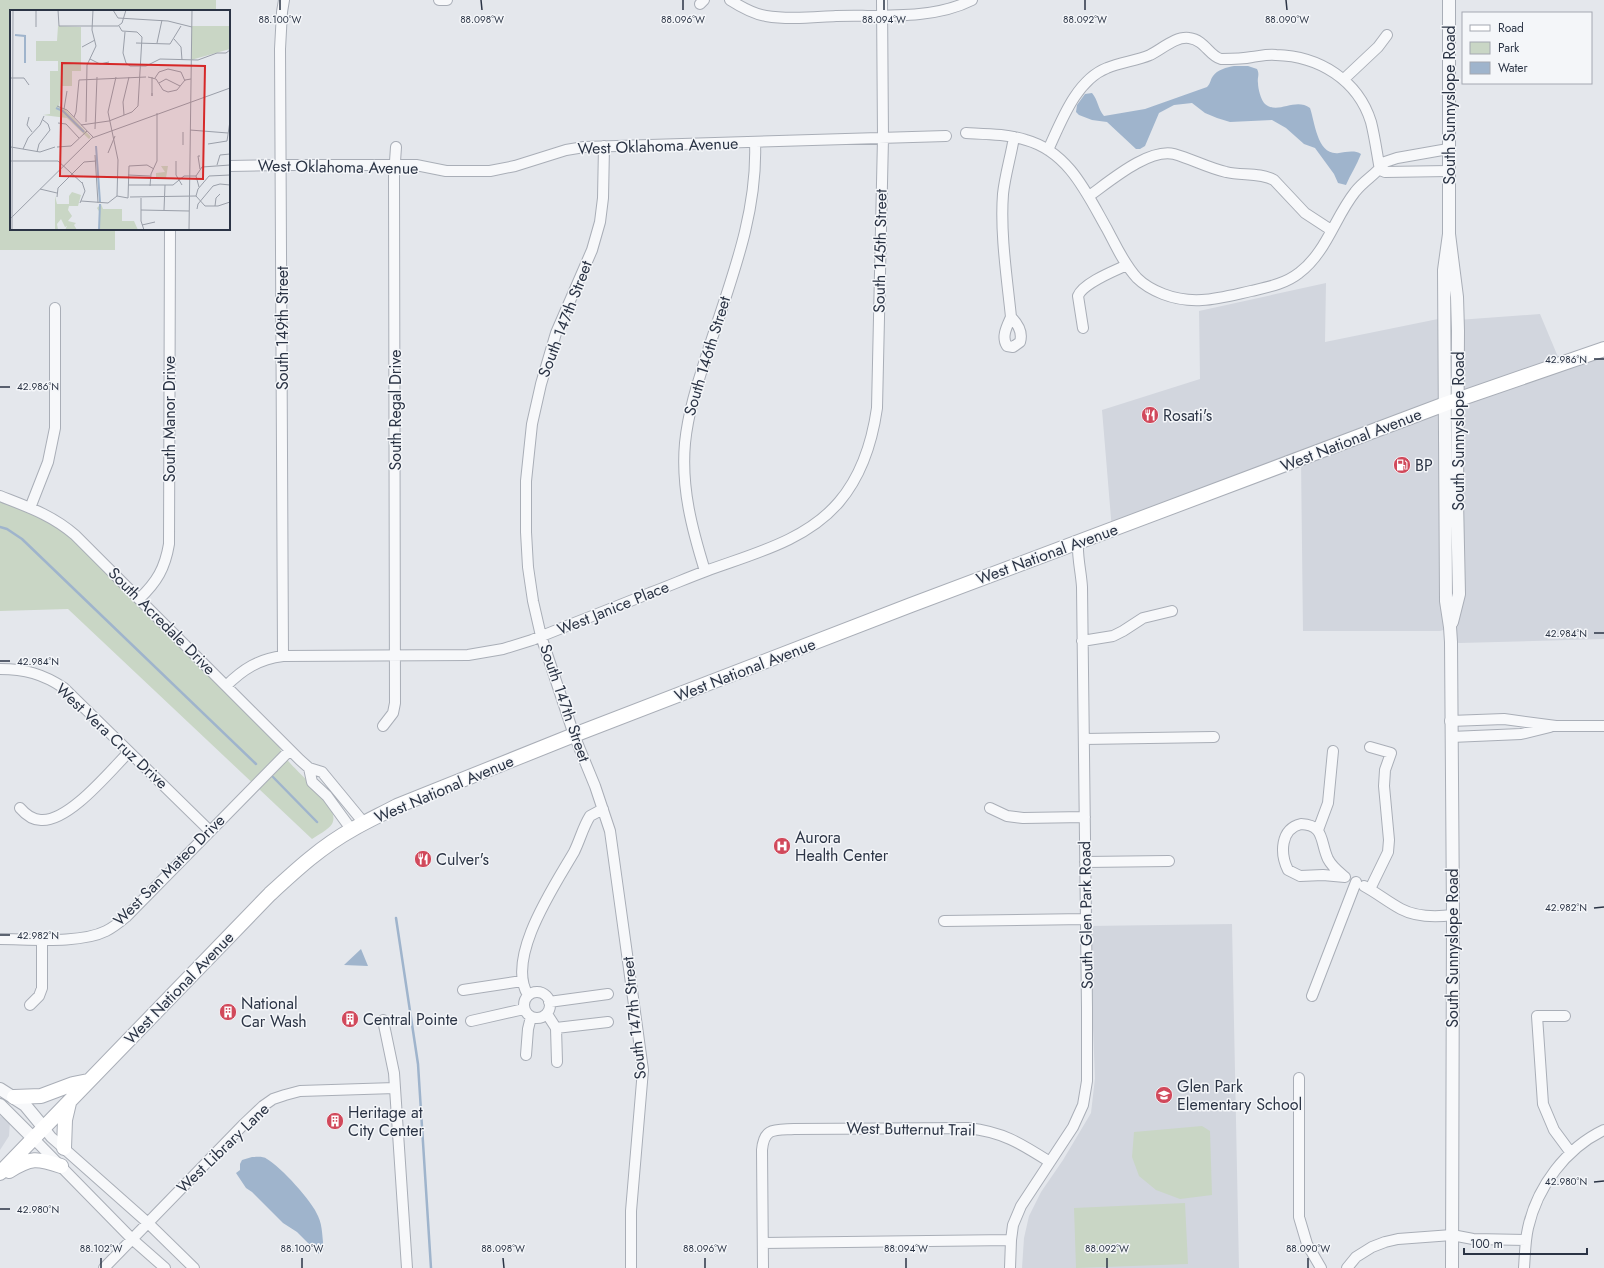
<svg xmlns="http://www.w3.org/2000/svg" width="1604" height="1268" viewBox="0 0 1604 1268" font-family="Jost,sans-serif">
	<style>
		.built { fill: #d2d6de }
		.green { fill: #c9d6c5 }
		.water { fill: #9fb4cc }
		.lines { fill: none; stroke-linecap: round; stroke-linejoin: round }
		.stream { stroke: #9fb4cc; stroke-width: 2.5 }
		.minor-casing { stroke: #a9aeb7; stroke-width: 12 }
		.tertiary-casing { stroke: #a9aeb7; stroke-width: 14 }
		.secondary-casing { stroke: #a9aeb7; stroke-width: 16 }
		.minor { stroke: #f7f8fa; stroke-width: 10 }
		.tertiary { stroke: #f7f8fa; stroke-width: 12 }
		.secondary { stroke: #fff; stroke-width: 14 }
		.ticks { fill: none; stroke: #2b3445; stroke-width: 1.5 }
		.labels { text-anchor: middle; dominant-baseline: central; stroke-width: 3; stroke-linejoin: round; paint-order: stroke }
		.street-label { font-size: 16px; fill: #2b3445; stroke: #f4f6f9 }
		.poi-label { font-size: 16px; fill: #2b3445; stroke: #f4f6f9; text-anchor: start }
		.inset-river { fill: none; stroke: #9fb4cc; stroke-width: 2 }
		.inset-road { fill: none; stroke: #9a9fa9; stroke-width: 1 }
		.view { fill: #d62828; fill-opacity: 0.15; stroke: #d62828; stroke-width: 2 }
		.inset-edge { fill: none; stroke: #2b3445; stroke-width: 2 }
		.ticks-label { font-size: 10px; text-anchor: middle; fill: #2b3445; stroke: #f4f6f9; stroke-width: 3; stroke-linejoin: round; paint-order: stroke }
	</style>
	<rect width="100%" height="100%" fill="#e4e7ec"/>
	<path class="built" d="M1326,283L1325,342L1438,319L1444,321L1540,314L1561,364L1604,349V639L1460,643L1451,642L1450,628L1440,631H1303L1301,459L1112,530L1102,410L1200,379L1199,311Z
		M1232,924L1239,1268H1022L1024,1238L1029,1216L1041,1192L1063,1160L1091,1113L1095,1078L1089,926Z
		M0,1116L10,1121L9,1136L0,1150Z"/>
	<path class="green" d="M0,0H216V11H11V229H115V250H0Z
		M0,500L42,516L64,530L279,744C279,764 344,802 332,824C328,830 318,835 312,839L68,609L0,611Z
		M1202,1126L1210,1131L1212,1195L1180,1199L1156,1190L1139,1176L1132,1157L1134,1132Z
		M1185,1203L1188,1264L1076,1268L1074,1208Z"/>
	<path class="water" d="M1234,66H1248L1257,69C1260,75 1257,77 1258,83C1258,89 1261,100 1265,104C1278,115 1295,97 1310,108C1315,122 1317,156 1339,153C1346,152 1355,150 1361,154C1357,165 1350,175 1346,185L1338,183L1334,174L1315,148L1304,144L1286,128L1272,120L1230,122L1217,118L1205,113L1192,103L1174,105L1159,113L1145,146L1140,149H1136L1107,122L1092,120L1079,115L1076,112L1077,105L1085,94L1092,93C1098,100 1098,109 1104,116L1145,109L1207,87C1211,83 1210,80 1213,76C1217,70 1227,67 1234,66Z
		M361,949L368,966L344,965Z
		M252,1157C257,1157 263,1156 267,1159C280,1166 313,1202 318,1216C323,1226 322,1239 324,1249L319,1254L297,1232L283,1223L252,1192L246,1188L236,1173L240,1170V1164L242,1160Z"/>
	<g class="lines">
		<path class="stream" d="M0,527L7,529L22,539L256,764
			M273,777L317,822
			M396,918L418,1064L431,1268"/>
		<defs>
			<path id="minor" d="M439,0H447
				M730,0C741,7 753,14 766,16C789,20 814,17 836,16C880,15 933,20 972,0
				M700,4L704,0
				M1344,79L1378,47L1387,35
				M966,133C986,134 1007,134 1026,140C1069,152 1087,194 1107,229C1116,246 1124,264 1137,278C1144,285 1153,290 1163,294C1194,306 1219,298 1251,291C1268,287 1285,284 1299,273C1326,253 1335,217 1355,192C1364,180 1377,174 1385,162L1397,158L1448,149
				M604,146L603,198L600,222L592,250L556,333L541,384L532,424L526,481V532L528,567L533,601L541,636L574,735L595,786L610,831L643,1070L631,1211V1268
				M1048,150C1061,122 1076,80 1107,68C1121,62 1136,61 1150,55C1162,49 1176,36 1189,38C1205,40 1209,56 1221,59C1231,59 1242,59 1252,57C1260,56 1268,54 1276,55C1319,56 1358,80 1371,122C1375,138 1377,154 1380,170
				M229,166L281,165H416L446,171H490L515,166L566,150L584,147L946,136
				M1380,170L1385,172L1448,171
				M1089,196C1109,182 1148,148 1174,154C1192,159 1208,168 1226,172C1242,176 1259,172 1274,180L1305,213L1331,230
				M1011,317C1018,324 1023,332 1020,342L1013,347L1007,346C1001,337 1007,326 1011,317C1007,278 1000,233 1003,194C1005,175 1011,156 1014,137
				M1083,328L1078,296C1083,283 1114,271 1127,265
				M0,496C28,507 52,515 75,535L300,760L309,768L322,772L364,823
				M30,508L48,462L55,428V308
				M705,571C692,529 681,488 685,443C688,413 697,385 706,357C728,287 758,217 755,142
				M139,599C157,582 165,568 169,544L170,229
				M1082,641L1113,636L1123,631L1143,618L1172,611
				M283,656L280,49L282,12L284,0
				M0,669C25,669 43,674 64,688L210,831
				M226,686C243,669 259,659 283,656L468,655L503,649L532,640C571,624 611,609 650,593C669,586 687,578 706,571C752,554 806,541 839,502C862,475 872,443 877,408L883,138L882,0
				M1450,721L1504,719L1556,726H1604
				M383,726L393,713L395,703L394,176L396,147
				M1451,737L1521,734L1550,727
				M1084,739L1214,737
				M1370,747L1391,753L1385,770L1384,786L1389,840L1388,852L1370,889
				M309,768L312,782L327,796L351,829
				M20,808C26,815 32,820 41,820C69,822 110,771 129,752
				M990,808L1007,816L1023,818L1085,817
				M1301,824C1325,825 1320,842 1328,859C1332,867 1339,872 1345,877L1323,875L1300,876L1288,870C1280,854 1280,829 1301,824Z
				M1318,830L1328,803L1333,751
				M1085,862L1169,861
				M1364,886C1377,893 1388,902 1401,909C1416,917 1437,917 1453,915
				M944,921L1086,919
				M0,939C30,939 80,944 106,931C114,927 120,922 126,917L290,750
				M463,990L522,981
				M524 1005a13 13 0 1 1 26 0a13 13 0 1 1-26 0Z
				M528,995C505,958 555,885 574,852C580,840 583,827 590,816L603,809
				M1312,996L1356,882
				M549,1002L608,994
				M30,1005L39,996L42,988V939
				M547,1014L556,1028L608,1022
				M1565,1016H1537L1543,1104L1554,1130L1571,1153
				M383,1020L394,1073L407,1268
				M471,1021L524,1009
				M556,1028L557,1062
				M526,1055L528,1029L531,1017
				M1299,1078V1217L1307,1244L1321,1268
				M44,1128L51,1137L148,1223L194,1268
				M33,1138L132,1239L165,1268
				M763,1243L1011,1240
				M104,1268L244,1124L263,1106L273,1099L285,1095L300,1091L395,1088
				M763,1268L762,1150C764,1127 775,1130 794,1129L968,1128C1003,1132 1020,1143 1050,1162
				M1010,1268L1011,1240L1013,1225L1021,1206L1073,1127L1083,1105L1087,1081V1007L1082,587C1081,571 1077,557 1078,542
				M1347,1268L1356,1257L1372,1247L1385,1242L1398,1239L1452,1235L1473,1239L1526,1240
				M1524,1268C1525,1255 1525,1241 1528,1228C1537,1187 1566,1148 1604,1130"/>
			<path id="tertiary" d="M1449,0V234L1457,297L1458,331L1457,500L1459,594L1452,622
				M1449,234L1444,270L1446,601L1450,627L1451,642L1453,915L1452,1268
				M0,1089L25,1105L44,1128
				M0,1105L33,1138"/>
			<path id="secondary" d="M14,1097L41,1096L73,1084L88,1081
				M64,1148L65,1120L69,1103
				M9,1171C31,1157 37,1158 61,1166
				M0,1173L270,894C296,870 322,846 353,829C367,821 382,814 397,806L574,735L911,605L1445,404L1604,349"/>
		</defs>
		<use href="#minor" class="minor-casing"/>
		<use href="#tertiary" class="tertiary-casing"/>
		<use href="#secondary" class="secondary-casing"/>
		<use href="#minor" class="minor"/>
		<use href="#tertiary" class="tertiary"/>
		<use href="#secondary" class="secondary"/>
	</g>
	<path class="ticks" d="M280,0V10M481,0L482,10M683,0V10M884,0V10M1085,0V10M1286,0L1287,10M1594,359H1604M0,387H10M1594,633H1604M0,661H10M1594,908L1604,907M0,935H10M1594,1182L1604,1181M0,1209H10M101,1258V1268M302,1258V1268M503,1258L504,1268M705,1258V1268M906,1258V1268M1107,1258V1268M1308,1258V1268"/>
	<defs>
		<symbol id="restaurant-disc" viewBox="-11 -11 22 22"><circle r="9.5" fill="#d1495b" stroke="#f4f6f9"/><path d="M-5-6h1v4h1v-4h1v4h1v-4h1v5L-1.5 .5V6h-2V.5L-5-1ZM5-6V6H3V1.5H1.5Q1.5-4 5-6Z" fill="#fff"/></symbol>
		<symbol id="fuel-disc" viewBox="-11 -11 22 22"><circle r="9.5" fill="#d1495b" stroke="#f4f6f9"/><path d="M-5.5-6h7V0h2V4h1.3V-2.5L3-4.5l.8-.8L6-3V5H2.5V1h-1V6h-7ZM-4.2-4.7v3.2H.2V-4.7Z" fill="#fff"/></symbol>
		<symbol id="hospital-disc" viewBox="-11 -11 22 22"><circle r="9.5" fill="#d1495b" stroke="#f4f6f9"/><path d="M-5-5h3v3.5h4V-5h3V5h-3V1.5h-4V5h-3Z" fill="#fff"/></symbol>
		<symbol id="building-disc" viewBox="-11 -11 22 22"><circle r="9.5" fill="#d1495b" stroke="#f4f6f9"/><path d="M-4-6H4V6H1V3H-1V6H-4ZM-2.5-4.3h1.7v1.8h-1.7ZM.8-4.3h1.7v1.8H.8ZM-2.5-1h1.7V.8h-1.7ZM.8-1h1.7V.8H.8Z" fill="#fff"/></symbol>
		<symbol id="school-disc" viewBox="-11 -11 22 22"><circle r="9.5" fill="#d1495b" stroke="#f4f6f9"/><path d="M0-5L7-2L0 1L-7-2ZM-4 1L0 2.5L4 1V4Q0 6-4 4Z" fill="#fff"/></symbol>
	</defs>
	<g fill-rule="evenodd">
		<use href="#restaurant-disc" x="1140" y="405" width="20" height="20"/>
		<use href="#fuel-disc" x="1392" y="455" width="20" height="20"/>
		<use href="#hospital-disc" x="772" y="836" width="20" height="20"/>
		<use href="#restaurant-disc" x="413" y="849" width="20" height="20"/>
		<use href="#building-disc" x="218" y="1002" width="20" height="20"/>
		<use href="#building-disc" x="340" y="1009" width="20" height="20"/>
		<use href="#school-disc" x="1154" y="1085" width="20" height="20"/>
		<use href="#building-disc" x="325" y="1111" width="20" height="20"/>
	</g>
	<g class="labels">
		<g class="street-label">
			<text transform="translate(1449 105) rotate(-90)">South Sunnyslope Road</text>
			<text transform="translate(658 146) rotate(-2)">West Oklahoma Avenue</text>
			<text transform="translate(338 167) rotate(1)">West Oklahoma Avenue</text>
			<text transform="translate(880 251) rotate(-89)">South 145th Street</text>
			<text transform="translate(565 319) rotate(-69)">South 147th Street</text>
			<text transform="translate(282 328) rotate(-90)">South 149th Street</text>
			<text transform="translate(707 356) rotate(-73)">South 146th Street</text>
			<text transform="translate(395 410) rotate(-90)">South Regal Drive</text>
			<text transform="translate(169 419) rotate(-90)">South Manor Drive</text>
			<text transform="translate(1458 431) rotate(-90)">South Sunnyslope Road</text>
			<text transform="translate(1351 440) rotate(-21)">West National Avenue</text>
			<text transform="translate(1047 554) rotate(-20)">West National Avenue</text>
			<text transform="translate(613 608) rotate(-22)">West Janice Place</text>
			<text transform="translate(162 621) rotate(45)">South Acredale Drive</text>
			<text transform="translate(745 670) rotate(-21)">West National Avenue</text>
			<text transform="translate(565 703) rotate(71)">South 147th Street</text>
			<text transform="translate(112 736) rotate(43)">West Vera Cruz Drive</text>
			<text transform="translate(444 789) rotate(-23)">West National Avenue</text>
			<text transform="translate(169 870) rotate(-45)">West San Mateo Drive</text>
			<text transform="translate(1086 915) rotate(-91)">South Glen Park Road</text>
			<text transform="translate(1452 948) rotate(-90)">South Sunnyslope Road</text>
			<text transform="translate(179 988) rotate(-46)">West National Avenue</text>
			<text transform="translate(634 1018) rotate(-96)">South 147th Street</text>
			<text transform="translate(911 1129) rotate(1)">West Butternut Trail</text>
			<text transform="translate(223 1148) rotate(-44)">West Library Lane</text>
		</g>
		<g class="poi-label">
			<text x="1163" y="415">Rosati's</text>
			<text x="1415" y="465">BP</text>
			<text x="795" y="837">Aurora<tspan x="795" dy="18">Health Center</tspan></text>
			<text x="436" y="859">Culver's</text>
			<text x="241" y="1003">National<tspan x="241" dy="18">Car Wash</tspan></text>
			<text x="363" y="1019">Central Pointe</text>
			<text x="1177" y="1086">Glen Park<tspan x="1177" dy="18">Elementary School</tspan></text>
			<text x="348" y="1112">Heritage at<tspan x="348" dy="18">City Center</tspan></text>
		</g>
	</g>
	<g transform="translate(10 10)">
		<rect width="220" height="220" fill="#e4e7ec"/>
		<path d="M48,16L71,17V61H62V76H52L49,97L55,99L81,127L79,129L57,108L33,105L40,104V61H48V51H26V31H47ZM182,16H220V39L181,50ZM151,156H158L156,168H146V163L155,162ZM62,182L71,185L68,196H59L58,200L62,206L58,211L66,213L64,215L67,220H55L57,216L55,217L51,209L47,214L48,220H45V186L47,194H59V186ZM91,194L93,199H112V211H124L128,220H90V203L87,198Z" fill="#c9d6c5"/>
		<path class="inset-river" d="M5,25L15,26V53M46,98L53,101L74,122M86,136L90,192M89,220L90,194"/>
		<path class="inset-road" d="M48,0L49,16H108L112,13L116,0M103,0L108,8L158,11L182,17M26,17V0M115,22L113,43L116,53L120,56H136L150,49L188,50L207,43H216L220,40M164,29L171,37L172,50M126,33L160,34L171,16M147,33L152,10M72,37L85,30M80,49L90,54L99,52M106,67L98,102L108,150L107,186M138,67L146,69L153,80L158,82L167,80L175,70L181,69M0,68H14L19,75M145,68L149,62L158,59L171,62L175,71M69,70L136,67M149,73L156,69L170,76M142,83V86V67M47,96L57,100L83,127M54,99L57,81M114,105L113,92L119,67M19,107L17,115L22,122M64,107L66,102L69,70M76,112L77,55L86,36L82,20L83,0M48,113L56,114L69,128M71,115L99,111L122,102L128,96L132,27L127,22L112,21L109,16M85,119L87,67M180,120L218,123M198,134L217,131L220,111M173,135V122M1,137L30,142L45,137M47,137L61,136L77,121M13,139L18,128L30,115L34,106M27,142L29,134L40,120L38,114L33,110M98,143L105,126M85,145L88,193M190,146H188L190,159M0,151H48L72,173M166,151V165L172,175M207,155L210,145L220,144M118,165L140,166M118,175H163L174,166H186M140,176L141,164L147,151V103M189,177L186,166L192,157L220,155M30,179L47,183M107,186L118,188L119,156L137,155L144,159M186,186L188,179L199,166L220,165M186,186L195,196H208L220,192M47,187L48,178L74,152L86,151M120,187L186,186M131,188V211L134,220M71,191L98,193L107,186M70,193L75,181L72,172M205,196L206,188L210,184M187,199L188,194L203,176L210,174L220,175M131,200L179,201M154,200L155,175M0,209L82,128L220,78M132,215L145,212M2,220L3,0M179,220L182,0"/>
		<path class="view" d="M52,53L195,56L193,169L50,166Z"/>
		<rect width="220" height="220" class="inset-edge"/>
	</g>
	<g class="ticks-label">
		<text x="280" y="23">88.100°W</text>
		<text x="482" y="23">88.098°W</text>
		<text x="683" y="23">88.096°W</text>
		<text x="884" y="23">88.094°W</text>
		<text x="1085" y="23">88.092°W</text>
		<text x="1287" y="23">88.090°W</text>
		<text x="1566" y="363">42.986°N</text>
		<text x="38" y="390">42.986°N</text>
		<text x="1566" y="637">42.984°N</text>
		<text x="38" y="665">42.984°N</text>
		<text x="1566" y="911">42.982°N</text>
		<text x="38" y="939">42.982°N</text>
		<text x="1566" y="1185">42.980°N</text>
		<text x="38" y="1213">42.980°N</text>
		<text x="101" y="1252">88.102°W</text>
		<text x="302" y="1252">88.100°W</text>
		<text x="503" y="1252">88.098°W</text>
		<text x="705" y="1252">88.096°W</text>
		<text x="906" y="1252">88.094°W</text>
		<text x="1107" y="1252">88.092°W</text>
		<text x="1308" y="1252">88.090°W</text>
	</g>
	<rect x="1462" y="12" width="130" height="72" fill="#f4f6f9" stroke="#a4a8b1"/>
	<rect x="1470" y="25" width="20" height="6" fill="#ffffff" stroke="#a4a8b1"/>
	<text x="1498" y="32" font-size="12" fill="#2b3445">Road</text>
	<rect x="1470" y="42" width="20" height="12" fill="#c9d6c5" stroke="#a4a8b1"/>
	<text x="1498" y="52" font-size="12" fill="#2b3445">Park</text>
	<rect x="1470" y="62" width="20" height="12" fill="#9fb4cc" stroke="#a4a8b1"/>
	<text x="1498" y="72" font-size="12" fill="#2b3445">Water</text>
	<path d="M1464 1248v6h123v-6" fill="none" stroke="#2b3445" stroke-width="2"/>
	<text x="1470" y="1248" font-size="12" fill="#2b3445" stroke="#f4f6f9" stroke-width="3" paint-order="stroke">100 m</text>
</svg>
